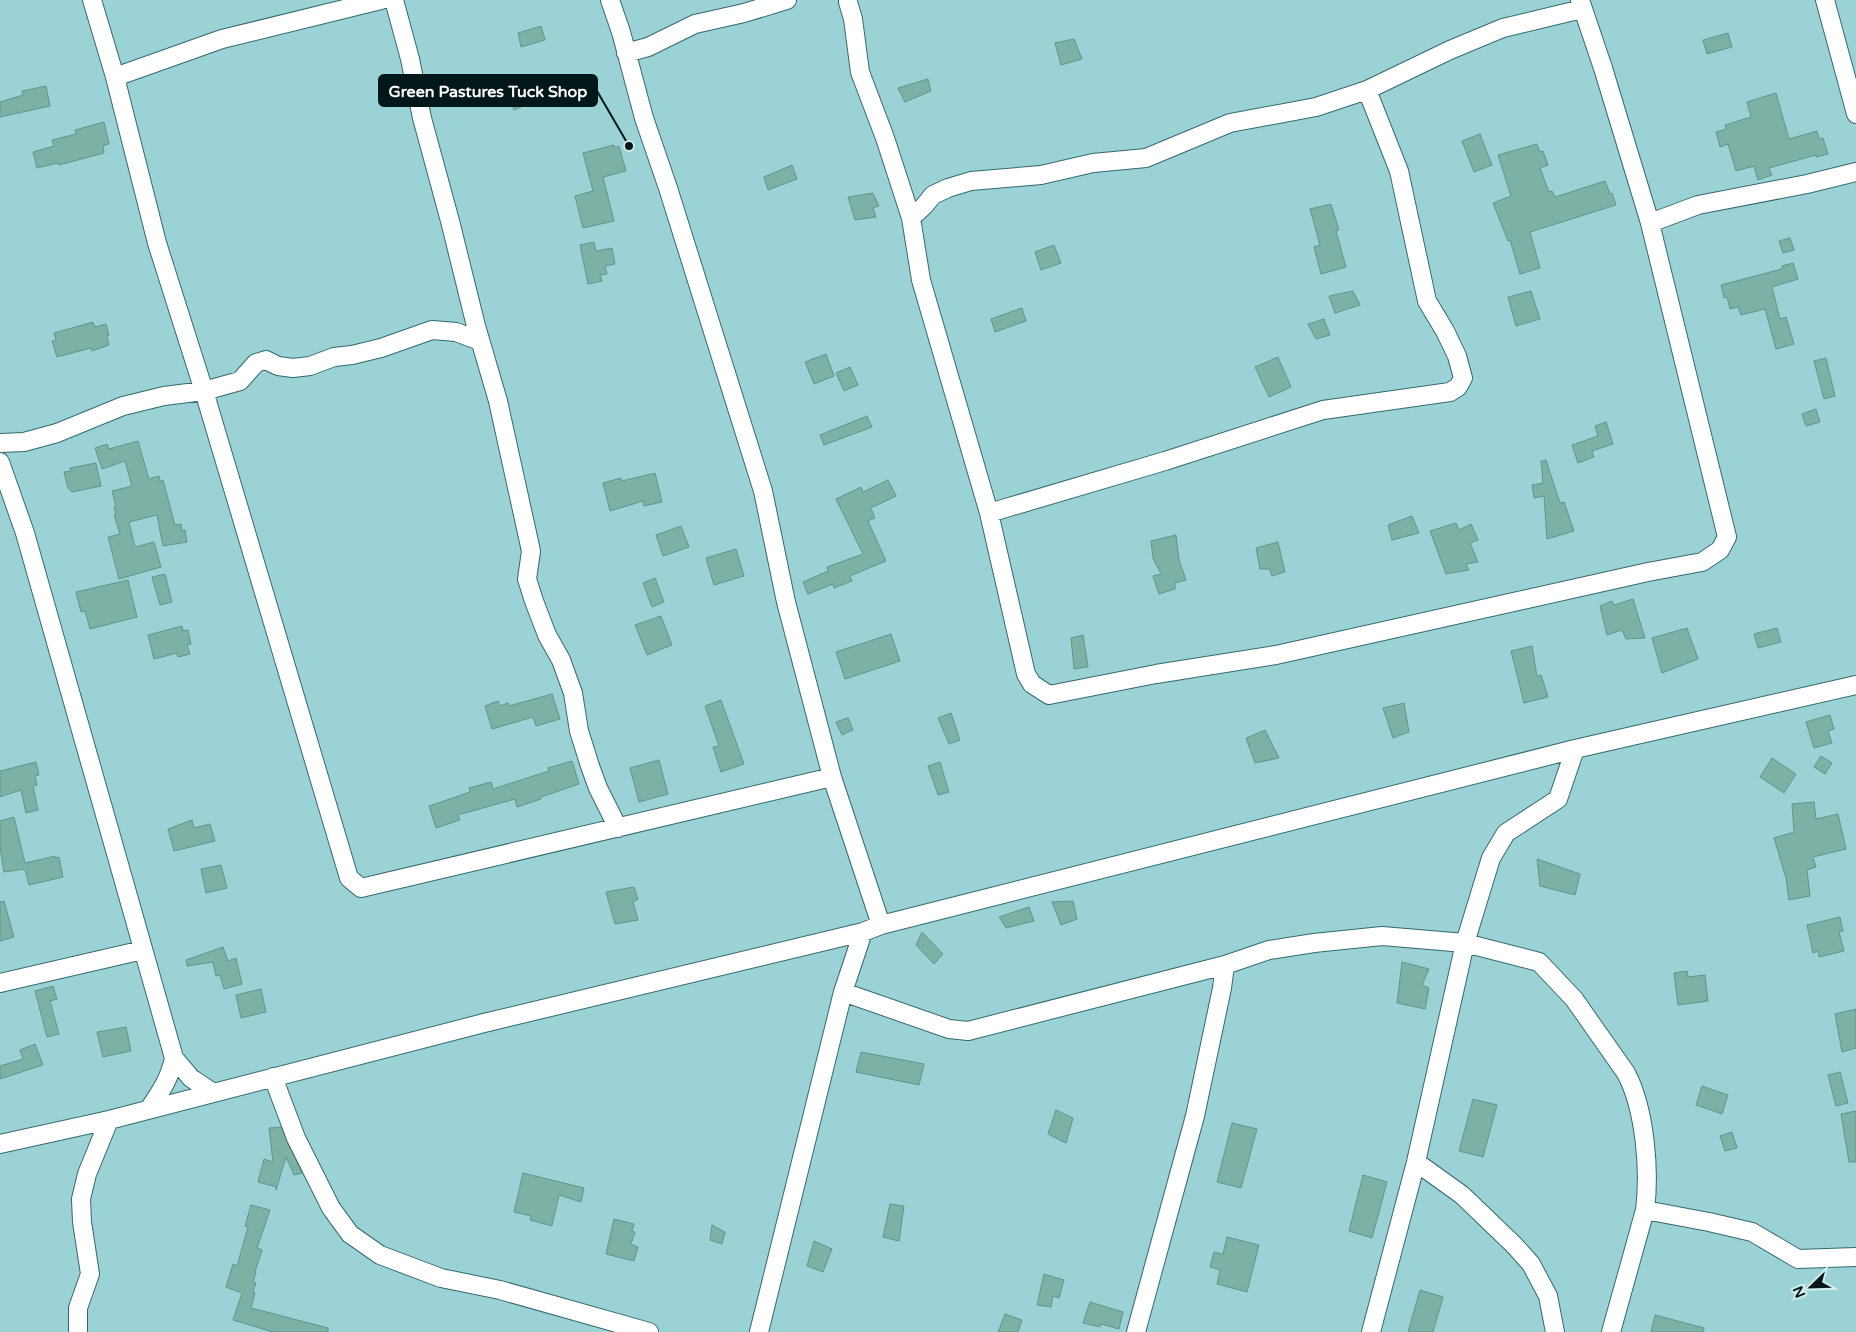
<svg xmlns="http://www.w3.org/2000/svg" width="1856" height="1332" viewBox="0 0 1856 1332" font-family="'Varela Round',sans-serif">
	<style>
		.building { fill: #7db1a6; stroke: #62968b }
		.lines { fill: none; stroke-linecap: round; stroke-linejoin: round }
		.minor-casing { stroke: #346a6d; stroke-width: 20 }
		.minor { stroke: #fff; stroke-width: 18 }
		.leader { fill: none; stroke: #021718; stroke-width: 2 }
		.callout-dot { fill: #021718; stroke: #d2edee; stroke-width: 2 }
		.callout { fill: #021718; stroke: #021718; stroke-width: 2 }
		.callout-label { font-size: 16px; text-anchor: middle; font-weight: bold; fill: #fff }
	</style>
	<rect width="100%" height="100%" fill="#9ad2d5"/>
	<path class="building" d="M541,26L545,40L521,47L518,33Z
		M1728,33L1732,47L1707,54L1703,40Z
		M1074,39L1082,59L1061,65L1055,43Z
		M928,79L931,91L905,102L898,88Z
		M46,86L50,106L0,117V102L23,95L22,91Z
		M518,86L526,105L514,110L506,92Z
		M1776,93L1789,139L1817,131L1819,139L1823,138L1828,154L1816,157V155L1769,168L1772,175L1758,180L1754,166L1736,171L1728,144L1720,147L1716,132L1726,129L1725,125L1751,117L1747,102Z
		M104,122L109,144L103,146L104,153L59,165L58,163L37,168L33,152L54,146L52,140L76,134L75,130Z
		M1480,134L1492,165L1474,172L1462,141Z
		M1537,144L1540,152L1543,151L1548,165L1540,168L1549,192L1552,191L1555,197L1605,181L1610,194L1612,193L1616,205L1530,232L1540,268L1520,274L1510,240L1508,241L1493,203L1511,196L1498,155Z
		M614,145L615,148L619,146L626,171L603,177L614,221L583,228L575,196L593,191L583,153Z
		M792,165L797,179L768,190L764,177Z
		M873,193L879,206L873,208L876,217L855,220L848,197Z
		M1331,204L1339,230L1336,231L1346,267L1321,274L1314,247L1320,245L1310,209Z
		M1790,238L1794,250L1783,253L1779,241Z
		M594,242L596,251L612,248L615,264L605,266L607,274L600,275L602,281L588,284L580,245Z
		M1054,245L1061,263L1041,270L1035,252Z
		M1793,263L1798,279L1772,287L1780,319L1786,317L1794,344L1776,349L1765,309L1741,315L1738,307L1730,309L1727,297L1724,298L1721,285L1782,269V266Z
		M1353,291L1360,305L1335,313L1329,296Z
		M1531,291L1540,319L1516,326L1508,297Z
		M1022,308L1026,321L995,332L991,319Z
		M1324,319L1330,335L1316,339L1308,324Z
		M93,322L95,327L106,324L109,335L107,336L109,345L92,351L91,348L57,357L52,341L56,340L54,333Z
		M826,354L834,376L814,384L805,362Z
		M1278,357L1291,387L1269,397L1255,367Z
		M1826,358L1835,396L1824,399L1814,361Z
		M850,367L858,385L844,391L836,373Z
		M1816,409L1820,422L1806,426L1802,414Z
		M867,416L872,427L824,445L820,435Z
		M1606,422L1613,444L1592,451L1594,457L1578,463L1572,445L1598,436L1595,426Z
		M138,441L149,479L159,476L160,481L163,480L175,525L181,524L182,531L185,530L187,542L163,546L157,515L129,522L135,547L154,542L161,567L119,579L108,537L120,534L114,515H116L114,507H116L112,491L132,486L125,461L102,469L95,448L107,444L109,449Z
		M1546,460L1560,503L1564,502L1574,531L1547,539L1544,496L1534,498L1532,485L1543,483L1541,461Z
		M96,463L101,486L72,492L68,488L64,472L71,471L70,468Z
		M655,473L662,502L644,506L643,501L610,511L603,483L621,478L622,481Z
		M888,480L896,496L871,508L875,518L868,521L886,561L850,576L852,581L834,588L833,584L808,594L803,582L828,571L827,567L863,554L836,499L861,487L863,492Z
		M1412,516L1419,533L1392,540L1388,525Z
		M1456,523L1459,530L1471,524L1478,540L1470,543L1478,562L1466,564L1469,570L1446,574L1430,531Z
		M681,526L689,547L663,556L656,535Z
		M1176,535L1179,560L1186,580L1175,583V589L1159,594L1153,576L1161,574L1153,558L1151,541Z
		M1278,542L1285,572L1272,576L1269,569H1260L1256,548Z
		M736,549L744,576L714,585L706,558Z
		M165,574L172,602L160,605L152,577Z
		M655,578L664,602L652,607L643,583Z
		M128,580L137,617L90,629L85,611L81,612L76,592Z
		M1633,599L1645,638L1626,639L1622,630L1607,635L1600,606L1612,601L1614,605Z
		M661,616L672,645L647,655L635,625Z
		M182,626L183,631L188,630L191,644L187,645L190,654L178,657L177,653L154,659L148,635Z
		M1687,628L1698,659L1662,673L1652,638Z
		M1777,628L1781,642L1758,648L1754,634Z
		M891,634L900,661L845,679L836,652Z
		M1083,635L1088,667L1074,669L1071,638Z
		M1532,646L1537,676L1541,675L1548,697L1524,703L1511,651Z
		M552,694L560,719L536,726L533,717L492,729L485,706L498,701L500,706L508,703L509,706Z
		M721,700L744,764L721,772L713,747L719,746L705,706Z
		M1404,703L1409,732L1393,738L1383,708Z
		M951,713L960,740L949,744L938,718Z
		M1830,715L1834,729L1828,731L1832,743L1814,748L1806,722Z
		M848,718L853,730L842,735L836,722Z
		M1265,730L1279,758L1255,763L1246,738Z
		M1821,756L1832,763L1825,774L1814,767Z
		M1772,758L1796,774L1784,793L1760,777Z
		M659,760L668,794L639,802L630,768Z
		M572,761L579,784L541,797V799L517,807L515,799L458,815L460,820L436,828L429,806L470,792L469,788L491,782L493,789L549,771L548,768Z
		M36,762L39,775L35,776L37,785L33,786L38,810L26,813L21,790L0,797V771Z
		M940,762L949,792L938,795L928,766Z
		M1814,802L1816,819L1838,814L1846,849L1813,857L1816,867L1807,870L1810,896L1789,900L1786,878L1774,838L1794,832L1792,804Z
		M14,817L25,863L55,856V858L59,857L63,877L29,885L25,869L4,872L0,848V821Z
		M192,820L194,828L210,824L215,841L174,851L168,829Z
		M1537,859L1580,874L1575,895L1540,886Z
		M221,865L227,888L206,893L201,869Z
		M634,887L638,899L633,902L638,920L615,924L606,892Z
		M4,901L14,937L0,941V902Z
		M1073,901L1077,919L1061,925L1052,902Z
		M1029,907L1034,921L1006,928L999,917Z
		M1840,917L1843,931L1839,932L1844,951L1819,957L1818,951L1813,953L1807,925Z
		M922,932L943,954L934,964L916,945Z
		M223,947L228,961L236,958L242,984L224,989L220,975L216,976L213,962L187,966L186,960Z
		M1402,962L1429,969L1422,985L1429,988L1425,1009L1397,1003Z
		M1687,971L1688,977L1705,975L1708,1001L1678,1005L1674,973Z
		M53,986L57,999L50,1001L59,1034L47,1037L35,991Z
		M261,989L266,1012L241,1018L236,995Z
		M1856,1009V1048L1842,1052L1835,1014Z
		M126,1027L131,1051L103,1057L97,1032Z
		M35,1044L43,1065L0,1079V1066L23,1059L20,1050Z
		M861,1052L924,1064L919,1085L856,1072Z
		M1840,1072L1848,1103L1836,1106L1828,1075Z
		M1702,1086L1728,1095L1722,1114L1696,1105Z
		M1473,1099L1497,1105L1483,1157L1459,1151Z
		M1056,1110L1073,1118L1066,1143L1048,1134Z
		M1856,1111V1162H1849L1841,1114Z
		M1232,1123L1257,1129L1241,1188L1217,1182Z
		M281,1127L302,1173L294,1175L286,1157L276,1190V1187L258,1182L264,1159L273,1162L269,1128Z
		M1732,1132L1737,1148L1725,1151L1720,1136Z
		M523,1173L584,1188L581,1202L559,1195L552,1226L530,1220L531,1216L514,1212Z
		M1363,1175L1387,1182L1372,1238L1349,1231Z
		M890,1204L904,1206L899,1241L883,1237Z
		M251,1205L270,1210L257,1248L262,1250L255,1272H256L253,1282L256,1283L253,1292L255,1293L251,1308L328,1328V1332H273L233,1320L242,1293L226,1287L233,1264L237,1266L248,1227L245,1226Z
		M614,1219L634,1224L632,1231L635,1232L631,1244L638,1247L634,1261L606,1254Z
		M712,1225L725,1232L722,1244L710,1240Z
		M1227,1237L1259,1245L1247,1292L1217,1284L1220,1270L1210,1267L1214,1252L1223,1254Z
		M814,1241L832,1249L823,1272L807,1266Z
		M1044,1274L1064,1280L1059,1298L1053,1296L1051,1307L1037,1305Z
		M1420,1290L1443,1297L1433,1332H1408Z
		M1090,1302L1123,1312L1119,1329L1101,1324L1100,1327L1083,1323Z
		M1005,1314L1022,1320L1018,1332H998Z
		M1655,1315L1704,1328L1703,1332H1651Z"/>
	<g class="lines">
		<defs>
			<path id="minor" d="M92,0L115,77L157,243L204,391L349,878L361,888L832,777
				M394,0L410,59L422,118L450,221L476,326L498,401L531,551L527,579L534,601L547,635L561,660L573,693L579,731L590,766L598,788L618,828
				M610,0L621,32L644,118L668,188L763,491L786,602L832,777L881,925
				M1825,0L1856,114
				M848,2L853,19L860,72L885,138L911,218L921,280L989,513L1026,674L1032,684L1049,695L1156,674L1276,655L1648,572L1702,562L1720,550L1727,537L1650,223L1603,68L1580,0
				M626,53L648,47L695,24L744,13L787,0
				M115,77L222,39L381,0
				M911,218L924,206L933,195L948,188L971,181L1041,175L1093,163L1146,158L1230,123L1316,107L1367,90L1450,50L1503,28L1582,9
				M1650,223L1698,205L1807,184L1856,172
				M0,443L24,442L57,433L123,406L164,396L204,391L240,381L256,363L266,360L278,366L293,368L310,366L334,357L352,355L381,348L432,330L456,332L480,341
				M0,462L25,533L174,1058L191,1078L212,1092
				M989,513L1165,461L1323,410L1450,392L1458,387L1463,378L1457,356L1445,331L1427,301L1399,171L1367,90
				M0,983L143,950
				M843,992L949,1029L968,1031L1225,965L1269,950L1314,943L1382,936L1465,943L1539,962L1574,999L1626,1073C1645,1109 1650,1170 1645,1210L1611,1332
				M273,1077L296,1138L331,1208L350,1234L380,1255L441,1278L500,1290L649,1332
				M149,1109C160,1093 170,1078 174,1058
				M0,1144L109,1120L484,1023L863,932L881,925L1575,749L1856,685
				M1416,1162L1462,1195L1515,1246L1531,1264L1548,1296L1555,1332
				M1645,1210L1709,1222L1752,1232L1798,1259L1856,1257
				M78,1332V1308L90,1274L82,1222L81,1199L87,1174L109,1120
				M759,1332L843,992L863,932
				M1136,1332L1195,1116L1222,988L1225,965
				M1371,1332L1416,1162L1465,943L1491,858L1506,833L1558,799L1575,749"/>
		</defs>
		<use href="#minor" class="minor-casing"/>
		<use href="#minor" class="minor"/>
	</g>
	<path class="leader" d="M629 146L597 91"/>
	<circle class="callout-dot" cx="629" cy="146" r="5"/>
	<rect class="callout" x="379" y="75" width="218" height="31" rx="5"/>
	<g class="callout-label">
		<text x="488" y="97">Green Pastures Tuck Shop</text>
	</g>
	<g transform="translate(1811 1287) rotate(247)" stroke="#d2edee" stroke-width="4" paint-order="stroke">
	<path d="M0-4L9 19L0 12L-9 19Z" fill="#021718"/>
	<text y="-8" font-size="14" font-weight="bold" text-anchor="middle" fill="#021718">N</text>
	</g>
</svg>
